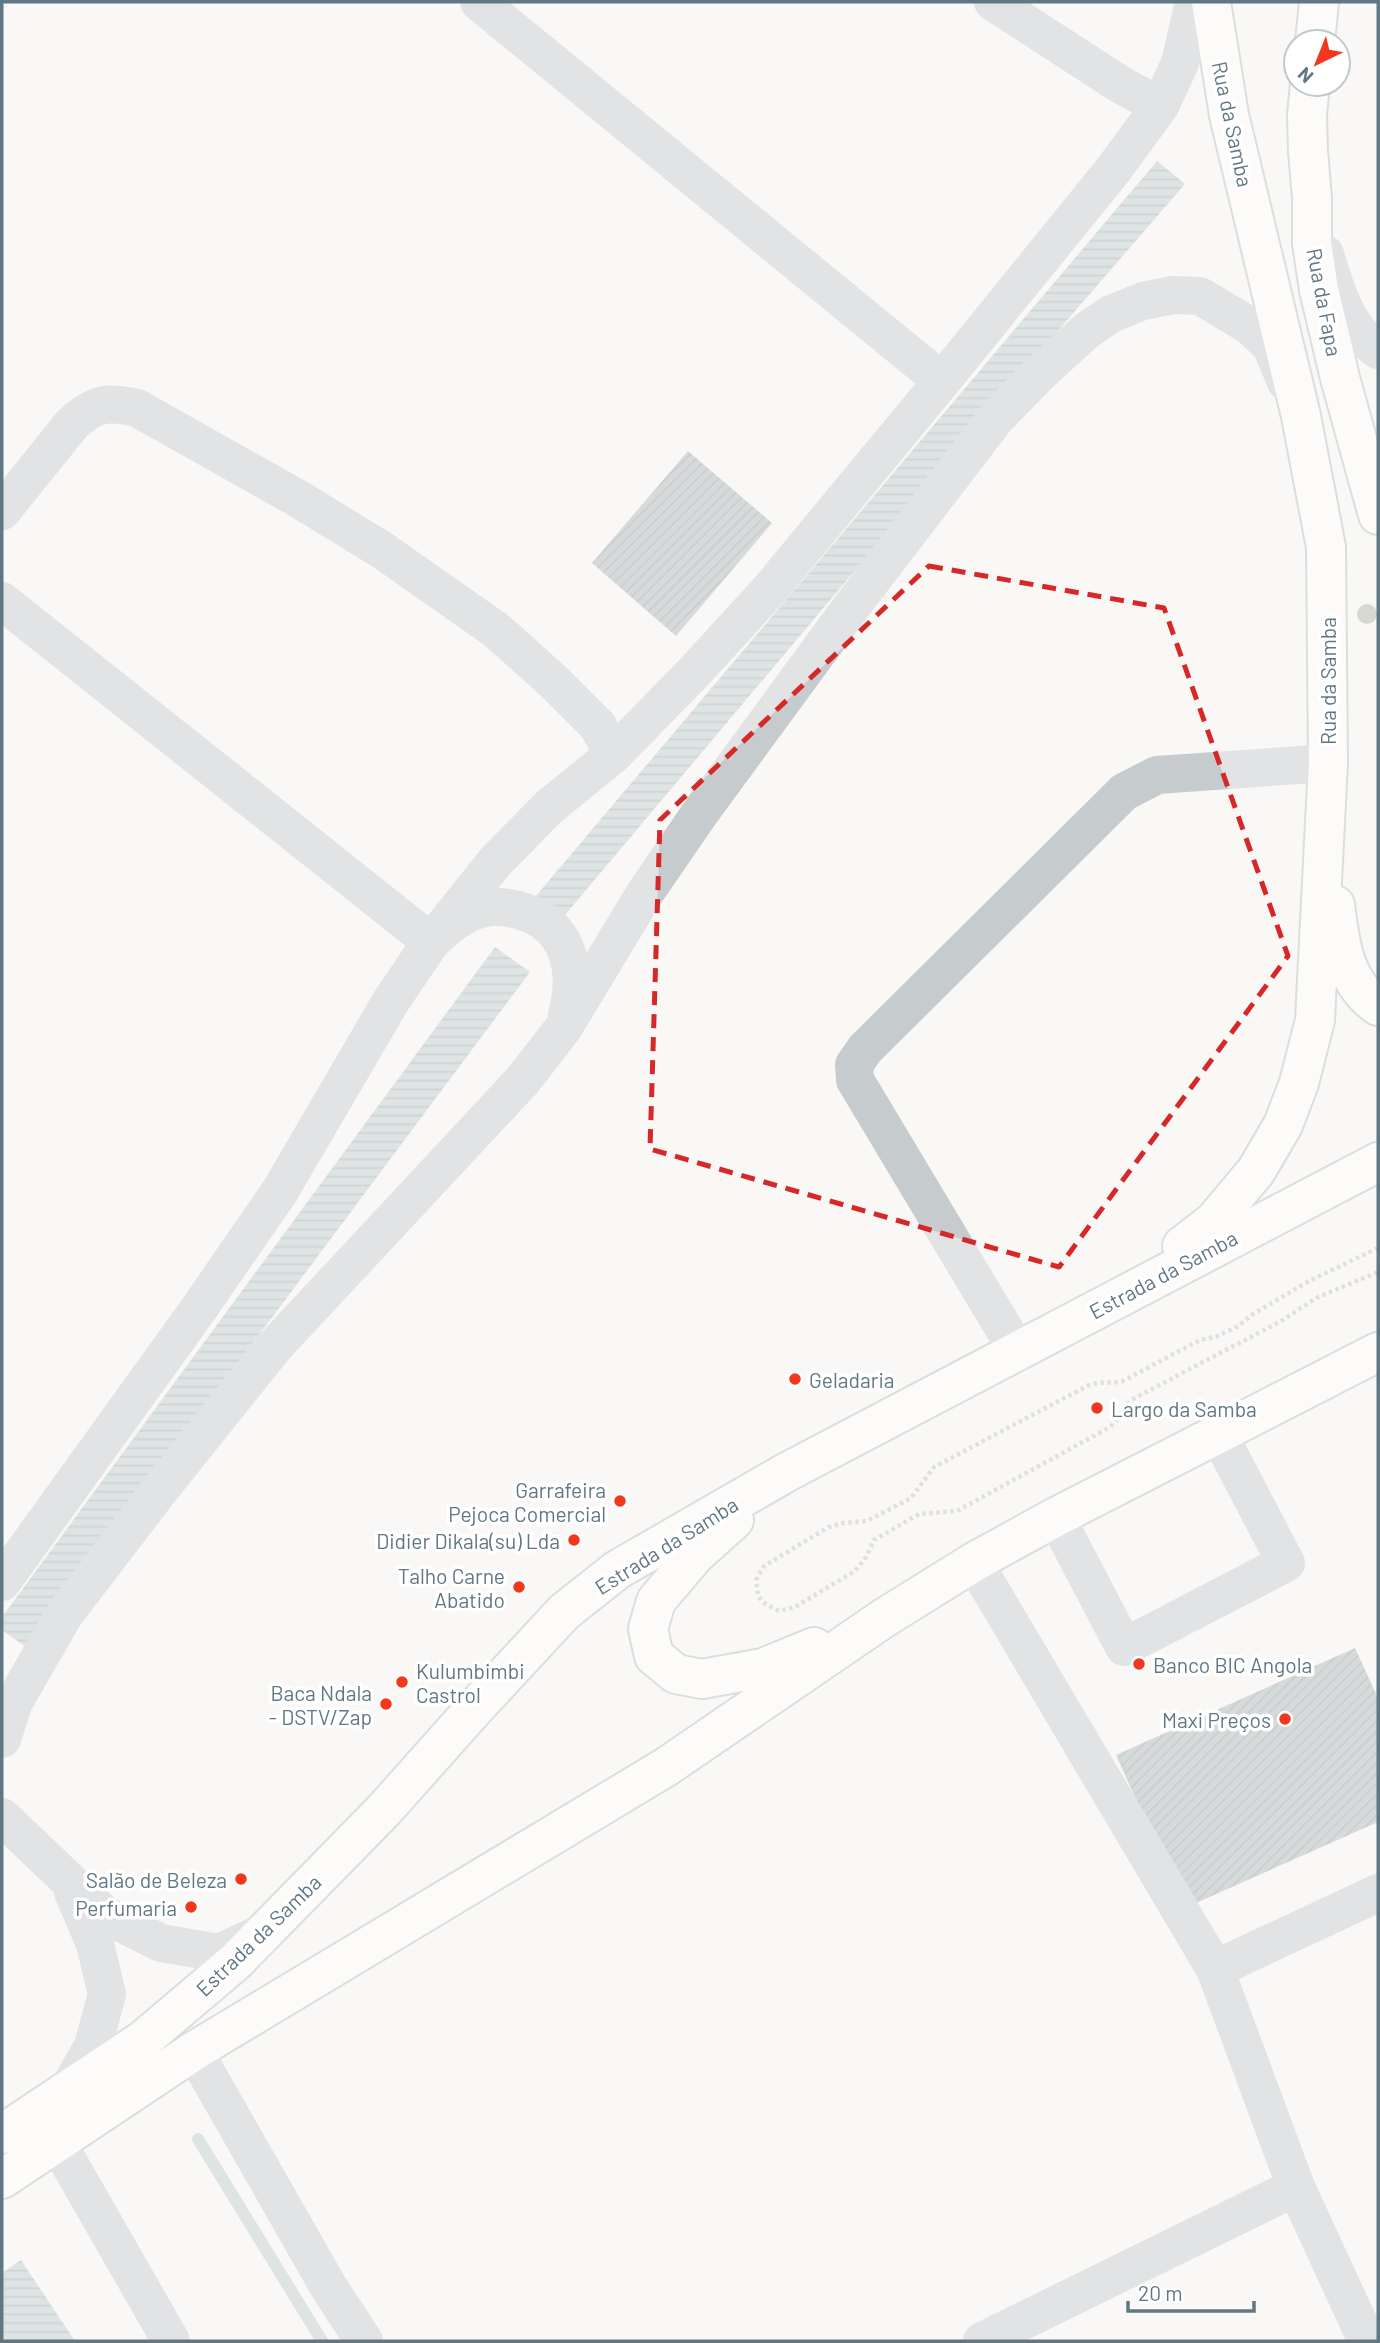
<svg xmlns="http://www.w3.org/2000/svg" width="1380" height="2343" viewBox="0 0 1380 2343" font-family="Barlow,sans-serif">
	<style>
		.water { fill: url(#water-rules) }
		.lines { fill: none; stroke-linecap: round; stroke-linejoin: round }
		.stream { stroke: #bccbce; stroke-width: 12 }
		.building { fill: url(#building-hatch) }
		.major-casing { stroke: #b9bec1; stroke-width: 42 }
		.path { stroke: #c1c4c6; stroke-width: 4.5; stroke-dasharray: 3.5 3.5; stroke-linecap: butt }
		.minor { stroke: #c6cbce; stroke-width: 38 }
		.major { stroke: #fff; stroke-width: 38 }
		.tree { fill: #a9b3a3 }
		.marked { fill: none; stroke: #d62828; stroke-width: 5; stroke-dasharray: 14 9; stroke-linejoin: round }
		.poi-dot { fill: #f2371c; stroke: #fff; stroke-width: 2.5 }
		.labels { text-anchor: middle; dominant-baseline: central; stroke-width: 7; stroke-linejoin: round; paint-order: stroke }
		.street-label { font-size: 21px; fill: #617883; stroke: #fff }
		.poi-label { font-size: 21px; fill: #617883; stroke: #fff; text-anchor: end }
	</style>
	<defs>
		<pattern id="water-rules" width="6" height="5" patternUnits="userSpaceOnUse" patternTransform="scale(1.75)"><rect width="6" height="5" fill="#bccbce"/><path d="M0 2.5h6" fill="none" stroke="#9caaad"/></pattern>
		<pattern id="building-hatch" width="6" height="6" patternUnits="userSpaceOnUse" patternTransform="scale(1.75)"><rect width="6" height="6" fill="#acb7bb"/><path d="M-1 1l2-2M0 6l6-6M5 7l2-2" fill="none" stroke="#8f9a9d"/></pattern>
	</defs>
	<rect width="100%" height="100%" fill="#f9f8f5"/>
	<path class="water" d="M1157,161L1185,184L1011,385L560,921L535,897Z
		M495,947L530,972L26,1647L2,1630V1617Z
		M21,2260L75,2341H2V2273Z"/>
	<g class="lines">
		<path class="stream" d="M198,2139L322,2341"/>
	</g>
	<path class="building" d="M688,451L772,523L676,636L592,563Z
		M1355,1648L1378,1698V1822L1185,1908L1116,1755Z"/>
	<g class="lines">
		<defs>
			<path id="major" d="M1315,42L1319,2
				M1310,84L1307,115L1308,151L1312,198V243L1319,290L1340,378L1378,515
				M1335,905C1340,944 1344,982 1378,1006
				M1182,1246L1214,1221L1256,1171L1283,1125L1299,1083L1315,1020L1328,763L1326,547L1301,416L1229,115L1211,2
				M734,1520L696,1554L656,1601L648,1629L654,1656L676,1674L702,1679L763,1668L814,1647
				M2,2134L143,2040L235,1962L384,1810L474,1709L564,1612L617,1570L787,1472L1378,1162
				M2,2179L194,2051L666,1767L884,1618L974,1562L1056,1517L1378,1352"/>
		</defs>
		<use href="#major" class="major-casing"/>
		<path class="path" d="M1378,1248L1309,1281L1253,1314L1237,1327L1215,1337L1200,1340L1123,1381C1111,1384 1101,1381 1089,1385L934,1467L911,1498L867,1521L843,1523L829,1527L764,1566L756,1580L758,1596L764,1603L779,1611L795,1607L855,1571L866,1557L874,1540L919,1514L957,1511L1110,1427C1119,1419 1123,1409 1131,1400L1283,1320L1316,1298L1378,1272"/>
		<path class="minor" d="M479,2L942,381
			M993,2L1121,85L1160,106
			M1325,254C1336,291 1346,327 1378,350
			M2,511L72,424C95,403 107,401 137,408L297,498L382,550L496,630L553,681L598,726L613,755
			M2,601L431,942C448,926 467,909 491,907C501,906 509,908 518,910C569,923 579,970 567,1015
			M1018,1352L855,1080L854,1065L865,1049L1124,792L1157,775L1328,763
			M1056,1517L1124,1647L1286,1563L1218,1433
			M974,1562L1215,1969L1296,2187L1367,2341
			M2,1582L200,1307L280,1191L391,1001L431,942L495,862L549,807L613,755L696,670L771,588L942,381L1113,170L1160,106L1180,63L1194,2
			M2,1739L14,1702L64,1615L162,1487L275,1346L523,1080L564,1027L645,893L700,813L846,614L996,418L1040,373L1086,331L1111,314L1143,301L1173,295L1200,296L1250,326L1271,346L1286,382
			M2,1817L105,1915L161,1943L219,1953L264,1932
			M1215,1969L1378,1893
			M194,2051L328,2286L364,2341
			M68,2090L93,2046L107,1994L95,1944L73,1892
			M57,2142L171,2341
			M982,2341L1296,2187"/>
		<use href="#major" class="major"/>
	</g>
	<circle class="tree" cx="1367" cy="614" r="10"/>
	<path d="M0 0H1380V2343H0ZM929,566L1164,608L1288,956L1059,1267L650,1149L660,820Z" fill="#f9f8f5" fill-opacity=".55" fill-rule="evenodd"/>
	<path class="marked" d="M929,566L1164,608L1288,956L1059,1267L650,1149L660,820Z"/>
	<g class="poi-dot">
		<circle cx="795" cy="1379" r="7"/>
		<circle cx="1097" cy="1408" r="7"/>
		<circle cx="620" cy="1501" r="7"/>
		<circle cx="574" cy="1540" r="7"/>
		<circle cx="519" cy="1587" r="7"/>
		<circle cx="1139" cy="1664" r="7"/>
		<circle cx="402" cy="1682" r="7"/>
		<circle cx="386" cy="1704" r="7"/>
		<circle cx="1285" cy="1719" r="7"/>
		<circle cx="241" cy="1879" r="7"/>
		<circle cx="191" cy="1907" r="7"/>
	</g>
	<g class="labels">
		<g class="street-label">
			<text transform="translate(1233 124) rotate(78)">Rua da Samba</text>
			<text transform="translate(1325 302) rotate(79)">Rua da Fapa</text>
			<text transform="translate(1327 681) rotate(-90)">Rua da Samba</text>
			<text transform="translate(1163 1274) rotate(-28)">Estrada da Samba</text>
			<text transform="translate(666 1545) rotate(-32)">Estrada da Samba</text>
			<text transform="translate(258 1935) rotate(-44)">Estrada da Samba</text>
		</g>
		<g class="poi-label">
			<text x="809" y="1379" text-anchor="start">Geladaria</text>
			<text x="1111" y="1408" text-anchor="start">Largo da Samba</text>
			<text x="606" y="1489">Garrafeira<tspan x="606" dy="24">Pejoca Comercial</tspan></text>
			<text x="560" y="1540">Didier Dikala(su) Lda</text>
			<text x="505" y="1575">Talho Carne<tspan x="505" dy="24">Abatido</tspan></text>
			<text x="1153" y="1664" text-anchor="start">Banco BIC Angola</text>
			<text x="416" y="1670" text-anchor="start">Kulumbimbi<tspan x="416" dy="24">Castrol</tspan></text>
			<text x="372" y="1692">Baca Ndala<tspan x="372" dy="24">- DSTV/Zap</tspan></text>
			<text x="1271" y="1719">Maxi Preços</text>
			<text x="227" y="1879">Salão de Beleza</text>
			<text x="177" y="1907">Perfumaria</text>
		</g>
	</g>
	<rect width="1380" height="2343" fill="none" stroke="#617883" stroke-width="7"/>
	<g transform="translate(1317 63) rotate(223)"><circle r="33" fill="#ffffff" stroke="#c0c9cd" stroke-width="2"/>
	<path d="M0-5L12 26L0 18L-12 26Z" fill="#f2371c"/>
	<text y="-10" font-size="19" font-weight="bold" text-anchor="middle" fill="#617883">N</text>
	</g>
	<path d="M1128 2301v10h126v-10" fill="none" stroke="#617883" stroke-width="3.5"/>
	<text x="1138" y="2301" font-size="21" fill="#617883" stroke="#ffffff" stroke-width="5" paint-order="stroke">20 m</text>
</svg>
